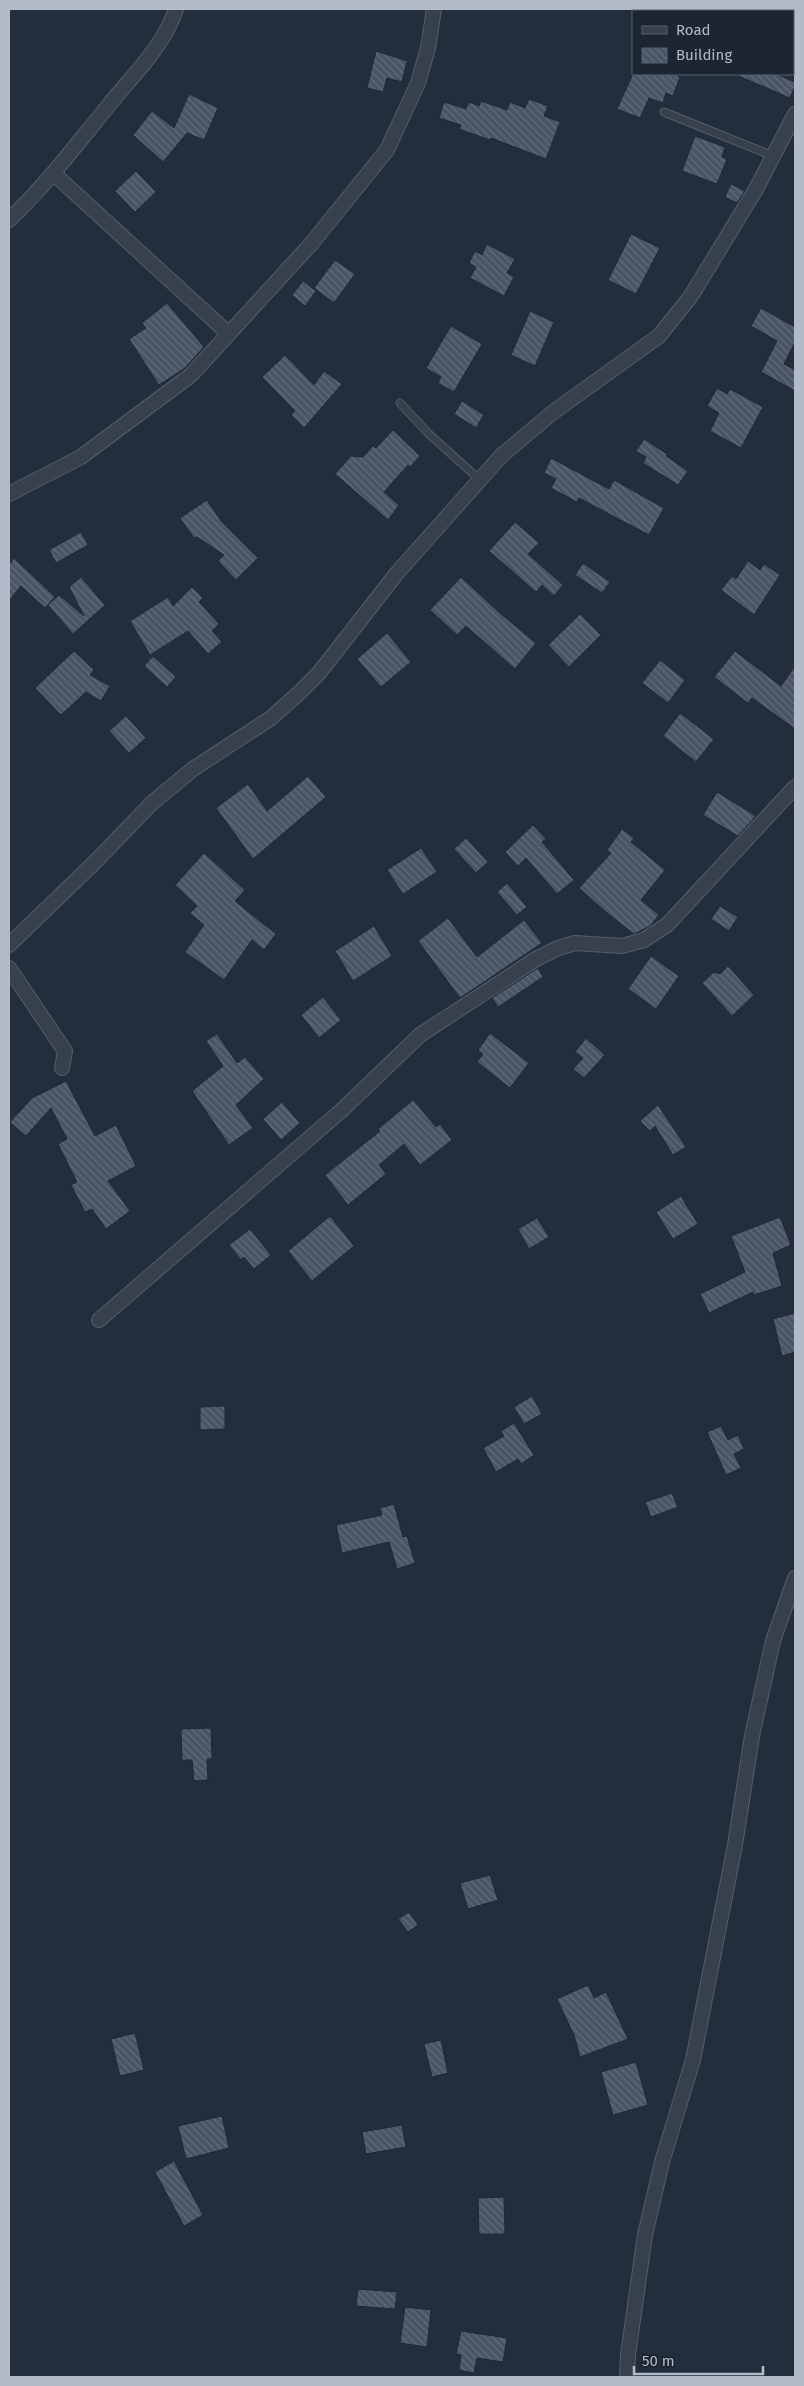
<svg xmlns="http://www.w3.org/2000/svg" width="804" height="2386" viewBox="0 0 804 2386" font-family="'Fira Sans',sans-serif">
	<style>
		.building { fill: url(#building-back-hatch); stroke: #1e2734 }
		.lines { fill: none; stroke-linecap: round; stroke-linejoin: round }
		.service-casing { stroke: #555e6b; stroke-width: 9 }
		.minor-casing { stroke: #555e6b; stroke-width: 16 }
		.service { stroke: #37404d; stroke-width: 7 }
		.minor { stroke: #37404d; stroke-width: 14 }
	</style>
	<defs>
		<pattern id="building-back-hatch" width="6" height="6" patternUnits="userSpaceOnUse" patternTransform="scale(1.25)"><rect width="6" height="6" fill="#495566"/><path d="M-1 5l2 2M0 0l6 6M5-1l2 2" fill="none" stroke="#616c7a"/></pattern>
	</defs>
	<rect width="100%" height="100%" fill="#232e3d"/>
	<path class="building" d="M376,51L407,61L402,82L387,78L383,92L367,88Z
		M633,74H673L680,77L673,96L666,93L663,103L649,98L640,118L617,109Z
		M734,74H776L795,82V86L790,98Z
		M189,94L218,108L204,140L187,133L163,162L133,135L152,111L174,128Z
		M529,99L548,106L544,116L560,122L546,159L491,138L490,140L459,129L461,125L439,118L444,102L466,109L469,102L479,106L481,101L507,110L510,102L525,108Z
		M695,136L725,147L722,157L727,159L717,184L682,171Z
		M136,171L156,192L135,212L115,191Z
		M731,184L745,191L737,203L725,197Z
		M631,234L660,248L636,294L608,280Z
		M487,244L515,259L507,273L514,277L504,296L470,278L476,267L469,263L475,251L482,255Z
		M335,260L355,274L334,303L314,288Z
		M303,281L316,291L305,306L292,295Z
		M167,303L204,347L185,368L159,385L129,339L146,328L142,323Z
		M761,308L795,327V342L784,364L795,370V391L761,372L777,341L751,326Z
		M530,311L554,322L535,366L511,355Z
		M451,326L482,344L454,392L438,383L441,377L426,368Z
		M285,355L314,385L324,371L342,384L304,428L291,415L295,411L262,377Z
		M717,388L727,394L730,389L763,407L741,448L710,431L719,413L707,406Z
		M462,401L484,415L476,428L454,414Z
		M393,430L420,456L410,467L408,465L384,492L399,505L388,520L335,474L351,456L363,457L373,446L376,448Z
		M644,439L667,454L666,456L688,471L678,485L643,463L646,457L636,451Z
		M551,458L609,489L614,480L664,508L649,535L579,498L577,502L551,488L556,479L544,473Z
		M207,500L221,521L258,558L236,580L218,561L224,555L197,537L194,538L180,518Z
		M515,522L539,543L528,554L563,585L554,596L542,585L536,592L489,551Z
		M81,532L88,545L56,563L49,550Z
		M14,558L55,597L45,608L21,586L9,601V565Z
		M748,561L760,570L764,564L780,575L754,615L721,590L732,576L736,579Z
		M583,563L610,582L602,593L575,575Z
		M81,577L105,605L73,634L48,605L59,595L84,616L69,587Z
		M461,577L502,615L536,643L515,669L466,626L457,635L430,610Z
		M192,587L203,598L199,602L219,624L212,631L222,642L208,654L188,631L150,655L130,621L168,597L173,606Z
		M580,614L601,635L569,667L548,645Z
		M387,633L411,662L381,687L357,659Z
		M74,651L94,670L90,675L110,686L101,701L86,692L61,715L35,688Z
		M735,651L781,686L795,666V729L752,698L748,703L714,677Z
		M153,656L176,677L167,687L144,666Z
		M660,660L685,680L668,703L642,683Z
		M680,713L714,739L696,762L663,736Z
		M126,716L146,738L129,753L109,731Z
		M308,776L326,797L253,859L216,808L248,784L267,811Z
		M717,792L756,816L738,836L703,815Z
		M533,825L546,839L542,842L574,880L557,894L526,858L518,866L505,852Z
		M622,829L634,838L631,842L665,870L641,900L659,915L650,926L634,934L607,913L579,888L611,853L607,850Z
		M466,838L488,862L476,873L454,849Z
		M421,848L437,872L403,894L387,870Z
		M204,853L245,890L235,901L276,934L264,950L252,940L224,980L185,952L204,925L190,913L197,906L175,885Z
		M507,883L527,907L517,915L497,892Z
		M720,906L738,917L729,931L711,919Z
		M448,918L477,957L524,920L542,943L460,998L418,941Z
		M374,926L392,956L353,981L335,951Z
		M651,956L679,976L656,1009L628,989Z
		M728,966L754,995L732,1016L702,983L714,972L720,974Z
		M538,968L543,977L498,1007L492,998Z
		M323,997L341,1020L319,1038L301,1015Z
		M490,1033L529,1063L510,1088L477,1062L483,1054L478,1050Z
		M217,1034L237,1063L245,1057L264,1079L236,1105L253,1128L229,1145L192,1091L223,1066L206,1041Z
		M586,1038L605,1055L584,1078L573,1069L583,1058L575,1052Z
		M66,1081L95,1136L116,1125L136,1166L108,1181L130,1211L106,1229L92,1209L85,1212L71,1185L77,1182L58,1144L67,1139L51,1108L26,1136L10,1122L32,1098Z
		M413,1100L436,1127L440,1124L452,1140L420,1165L404,1144L379,1165L386,1174L348,1205L325,1175L380,1131L378,1129Z
		M282,1102L300,1123L281,1140L263,1119Z
		M658,1105L686,1147L673,1155L655,1126L650,1131L640,1121Z
		M681,1196L698,1224L673,1239L656,1212Z
		M330,1216L354,1246L312,1281L288,1251Z
		M780,1217L791,1245L773,1253L782,1286L754,1295L753,1292L709,1313L700,1294L745,1272L731,1236Z
		M537,1218L549,1237L529,1249L518,1229Z
		M250,1229L271,1255L254,1269L244,1257L241,1260L229,1245Z
		M795,1313V1352L782,1356L773,1319Z
		M532,1396L542,1414L524,1424L514,1407Z
		M225,1406V1429L200,1430V1407Z
		M514,1423L534,1455L521,1464L518,1459L496,1472L483,1448L504,1436L501,1431Z
		M721,1426L728,1440L738,1435L744,1449L734,1454L741,1468L726,1475L707,1432Z
		M672,1493L678,1507L651,1517L645,1502Z
		M394,1504L403,1537L407,1536L415,1563L397,1569L389,1542L342,1553L336,1525L382,1515L380,1508Z
		M211,1728L212,1759H207L208,1780L194,1781L192,1760H182L181,1729Z
		M490,1875L498,1900L468,1909L460,1883Z
		M409,1912L418,1925L408,1932L398,1919Z
		M588,1985L594,1998L606,1992L628,2039L580,2057L574,2035L557,1999Z
		M135,2033L144,2070L120,2076L111,2039Z
		M441,2040L448,2073L432,2077L424,2044Z
		M636,2062L648,2105L613,2115L601,2072Z
		M222,2116L229,2148L186,2159L178,2126Z
		M402,2125L406,2147L366,2154L362,2132Z
		M174,2161L203,2215L184,2226L155,2172Z
		M504,2197L505,2234H479L478,2198Z
		M358,2289L397,2292L395,2309L356,2306Z
		M405,2307L431,2310L427,2347L400,2343Z
		M461,2331L507,2338L503,2362L477,2358L474,2373L459,2370L461,2355L456,2354Z"/>
	<g class="lines">
		<defs>
			<path id="service" d="M664,112L773,156
				M400,403L429,434L480,480"/>
			<path id="minor" d="M53,173L229,334
				M9,220C46,185 77,144 109,105C133,75 164,46 176,9
				M9,494L81,457L191,375L311,244L387,150L418,83L428,48L434,9
				M9,945L94,863L152,803L193,769L271,718L300,692L319,673L397,573L501,456L552,413L659,336L691,296L756,189L795,114
				M9,968L65,1051L62,1068
				M99,1320L342,1110L420,1035L536,959L558,948L575,943L622,946L644,940L667,925L795,787
				M627,2377L628,2355L645,2235L662,2162L693,2060L735,1845L752,1736L773,1641L795,1578"/>
		</defs>
		<use href="#service" class="service-casing"/>
		<use href="#minor" class="minor-casing"/>
		<use href="#service" class="service"/>
		<use href="#minor" class="minor"/>
	</g>
	<rect width="804" height="2386" fill="none" stroke="#b3bbc8" stroke-width="20"/>
	<rect x="632" y="10" width="162" height="65" fill="#1c2532" stroke="#58616e"/>
	<rect x="642" y="26" width="25" height="8" fill="#37404d" stroke="#58616e"/>
	<text x="676" y="35" font-size="15" fill="#b3bbc8">Road</text>
	<rect x="642" y="48" width="25" height="15" fill="url(#building-back-hatch)" stroke="#58616e"/>
	<text x="676" y="60" font-size="15" fill="#b3bbc8">Building</text>
	<path d="M634 2366v8h129v-8" fill="none" stroke="#b3bbc8" stroke-width="2.5"/>
	<text x="642" y="2366" font-size="15" fill="#b3bbc8" stroke="#1c2532" stroke-width="4" paint-order="stroke">50 m</text>
</svg>
